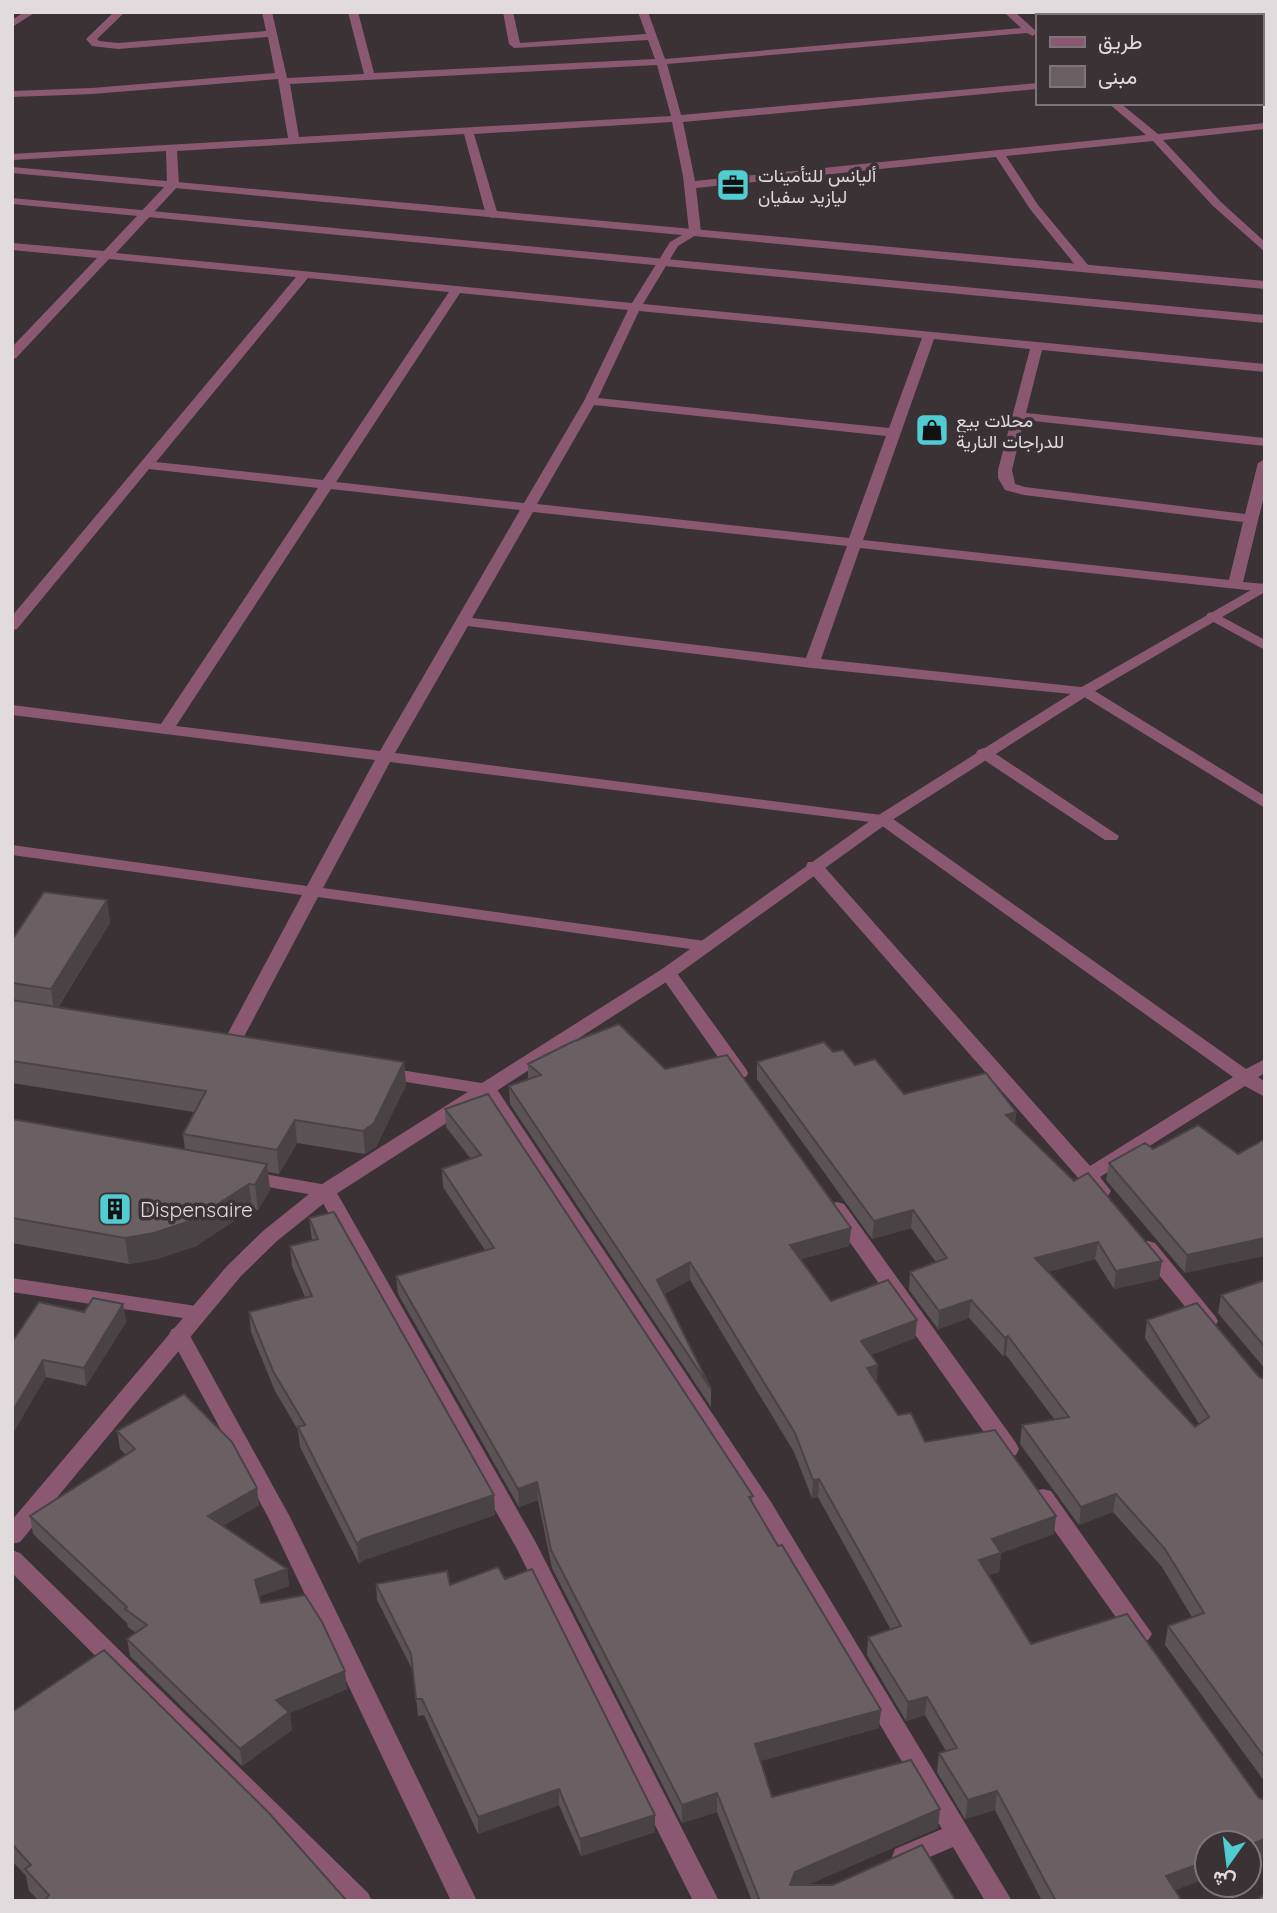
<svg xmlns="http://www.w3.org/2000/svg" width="1277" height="1913" viewBox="0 0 1277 1913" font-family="Quicksand,Vazirmatn,sans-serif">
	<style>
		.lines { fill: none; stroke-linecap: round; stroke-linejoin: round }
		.minor { fill: #8a5971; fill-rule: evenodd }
		.tertiary { fill: #8a5971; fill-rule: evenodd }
		.wall { fill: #5b5356 }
		.shaded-wall { fill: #4a4346 }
		.building { fill: #6a6064; stroke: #4a4346; stroke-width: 2 }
		.labels { text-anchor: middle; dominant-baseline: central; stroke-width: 7; stroke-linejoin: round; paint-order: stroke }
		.far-poi-label { font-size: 18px; fill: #e1dbde; stroke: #3b3236; text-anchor: start }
		.poi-label { font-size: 21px; fill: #e1dbde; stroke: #3b3236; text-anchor: start }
	</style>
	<rect width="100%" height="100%" fill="#3b3236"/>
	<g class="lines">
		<path class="minor" d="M24,12H36L12,27V20Z
			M114,12H125L97,39L99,41L118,43L266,31L262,12H272L287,78L364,74L348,12H358L374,73L655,59L648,40L514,48L509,44L503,12H513L520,43L646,34L638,12H648L665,59L1021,28L1004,12H1015L1037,32L1033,36L1027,33L667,64L681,115L1037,83V89L683,122L695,181L1146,135L1108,103H1120L1158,134L1265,123V129L1163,140L1221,202L1265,242V252L1213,206L1153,141L1006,156L1038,205L1088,265V271H1080L1030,209L996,157L696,188L701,232L678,246L643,304L1265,364V372L1042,350L1026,413L1265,438V446L1024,420L1012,470L1015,484L1025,487L1245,514L1258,463L1265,459V492L1243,582L1265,584V592L860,548L821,659L1090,688L1265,796V808L1081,695L812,668L468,626L395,753L889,816L1246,1069L1265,1059V1073L1258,1077L1265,1082V1097L1245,1086L1100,1177L1111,1191L1108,1196H1094L808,870L806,866L808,862H820L1090,1166L1233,1077L878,823L390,762L323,888L705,941L714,946L705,951L318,897L238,1048L229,1054L220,1048L302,895L12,855V845L307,886L375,760L12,715V705L161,724L318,488L149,469L17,629L12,630V616L296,277L109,259L16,358L12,359V347L97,258L12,250V243L104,251L167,184L166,151L12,160V154L288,138L278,79L92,94L12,97V91L92,88L275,73L268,37L118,49L92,46L86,39ZM657,65L671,116L299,137L290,84ZM672,122L683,176L689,231L670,242L632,303L116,253L179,185L177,151L464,134L486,215L492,218L498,215L474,134ZM308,278L449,292L323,480L156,462ZM460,293L628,310L584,401L524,503L336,482ZM639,311L922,338L889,428L598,398ZM934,339L1030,349L998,470V478L1005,490L1024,495L1243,522L1229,580L863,540ZM594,405L886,436L849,538L537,504ZM331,489L520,510L380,751L176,726ZM533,512L847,546L806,658L472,618Z
			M1213,612L1265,640V650L1208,619L1206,616L1208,613Z
			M984,748L990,750L1119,836L1117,840H1105L978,756L976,753L978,750Z
			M668,968L674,969L746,1069L748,1073L746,1077H732L659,973Z
			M382,1067L494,1085L771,1502L1012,1901H985L953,1847L904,1868L895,1865L892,1857L895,1849L942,1829L755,1514L481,1094L375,1077L373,1073L375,1069Z
			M247,1171L333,1186L535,1541L719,1901H693L517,1549L319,1196L240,1182L237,1177L240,1172Z
			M837,1202L844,1204L1016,1443L1019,1449L1016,1455L1008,1457L1000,1455L830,1214L827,1209L830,1204Z
			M1148,1241L1155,1243L1215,1316L1218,1321L1215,1326L1208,1328L1201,1326L1141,1253L1138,1248L1141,1243Z
			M12,1278L196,1306L203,1308L206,1313L203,1318L196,1320L12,1292Z
			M179,1327L186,1329L189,1334L290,1517L477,1901H451L268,1517L169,1334L172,1329Z
			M1043,1489L1051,1491L1148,1628L1152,1634L1148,1640L1140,1643L1132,1640L1035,1503L1032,1497L1035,1491Z
			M12,1550L20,1553L368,1893L372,1901H342L12,1573Z"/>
		<path class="tertiary" d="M12,167L1265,281V289L12,173Z
			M12,198L1265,315V323L12,204Z
			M1265,582V592L1090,694L889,822L674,977L333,1196L277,1241L241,1276L20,1542L12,1544V1520L227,1266L263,1231L319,1186L662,969L877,816L1080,688Z"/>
	</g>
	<path class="wall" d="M107,900L110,923L58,1007L404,1062L406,1085L376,1147L365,1154L297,1143L279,1174L268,1172L270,1190L258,1210L252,1209L196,1246L157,1259L129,1264L12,1243V1119L185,1150L183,1134L194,1112L12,1083V940Z
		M833,1052L904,1094L1016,1112L1015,1123L1159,1279L1114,1289L1095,1259L1048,1272L1195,1427L1199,1424L1145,1338L1147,1320L1265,1379V1782L1165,1645L1168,1626L1192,1617L1162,1567L1113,1512L1079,1525L1020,1444L1022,1425L1055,1420L1006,1355L1003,1356L969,1318L938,1329L909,1290L910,1272L936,1262L911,1228L872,1239L757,1079V1062Z
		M528,1064L665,1069L851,1228L849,1246L801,1259L831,1301L917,1320L915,1338L871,1355L876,1383L898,1415L925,1442L1054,1534L1001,1553L999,1572L988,1575L1031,1644L1259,1798L1265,1800V1856L1249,1862L1207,1843V1878L1175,1890L1182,1901H1042L995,1810L965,1819L937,1772L939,1753L946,1751L925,1715L906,1721L867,1655L868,1637L891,1630L818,1497L812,1498L794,1452L690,1280L664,1294L711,1389V1407L510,1104L509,1086L528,1080Z
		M445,1109L753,1496L752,1503L879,1728L760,1761L772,1797L938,1828L807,1885L956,1901H752L717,1812L682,1823L552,1568L538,1500L519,1507L398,1294L396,1276L485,1250L443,1187L442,1169L471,1159L446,1127Z
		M1153,1149L1238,1154L1185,1273L1106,1180L1109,1163Z
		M309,1218L494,1495L495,1515L364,1560L359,1564L300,1447L298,1430L275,1391L251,1332L249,1312L305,1297L292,1266L290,1246L312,1240Z
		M1265,1280V1369L1218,1313L1221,1295Z
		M123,1304L126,1322L86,1386L46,1377L12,1342L84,1312Z
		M117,1431L259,1505L223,1526L287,1569L289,1586L260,1596L261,1603L347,1689L290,1713L292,1730L242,1766L130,1656L127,1639L136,1633L128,1627L127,1623L33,1534L30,1516L126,1455L120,1449Z
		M376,1584L450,1585L655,1832L581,1856L559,1805L478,1834L424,1715L418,1716L413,1671L377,1600Z
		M12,1712L347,1901H39L29,1891L26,1876L12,1861Z"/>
	<path class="shaded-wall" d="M107,900L110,923L54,1012L51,989Z
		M404,1062L406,1085L376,1147L365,1154L363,1131Z
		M1016,1112L1014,1130L1006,1115Z
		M295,1120L297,1143L279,1174L277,1150Z
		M267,1164L270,1190L258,1210L255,1185Z
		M249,1184L252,1209L196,1246L157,1259L129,1264L125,1238Z
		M913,1210L911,1228L872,1239L874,1221Z
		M851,1228L849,1246L789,1262L790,1245Z
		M1265,1238V1256L1185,1273L1187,1255Z
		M1098,1242L1095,1259L1032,1276L1035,1258Z
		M1162,1261L1159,1279L1114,1289L1116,1271Z
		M690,1262V1280L657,1298V1280Z
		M971,1300L969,1318L938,1329L939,1311Z
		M123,1304L126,1322L86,1386L84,1368Z
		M917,1320L915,1338L860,1359L861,1341Z
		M1008,1336L1006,1355L1003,1356L1005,1338Z
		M43,1360L46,1377L12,1435V1412Z
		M878,1365L877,1383L867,1368Z
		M819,1479L818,1497L812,1498L813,1480Z
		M537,1482L538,1500L519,1507L518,1489Z
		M257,1488L259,1505L211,1533L208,1516Z
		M1116,1494L1113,1512L1079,1525L1081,1507Z
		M494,1495L495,1515L364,1560L359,1564L357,1544L362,1539Z
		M1056,1516L1054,1534L995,1555L1001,1553L999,1572L977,1578L979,1560L992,1539Z
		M287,1569L289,1586L257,1597L255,1580Z
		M345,1671L347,1689L290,1713L292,1730L242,1766L240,1749L276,1700Z
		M927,1697L925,1715L906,1721L908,1702Z
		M881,1710L879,1728L754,1763L755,1744Z
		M559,1789V1805L478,1834V1817Z
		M997,1791L995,1810L965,1819L968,1800Z
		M717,1793V1812L682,1823V1805Z
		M940,1809L938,1828L794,1891L790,1885L795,1872Z
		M655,1815V1832L581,1856L580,1839Z
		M1265,1839V1856L1249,1862V1845Z
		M1207,1861V1878L1162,1895L1166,1876Z"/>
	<path class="building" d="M44,892L107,900L51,989L12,983V940Z
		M12,1000L404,1062L374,1123L363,1131L295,1120L277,1150L183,1134L206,1091L12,1061Z
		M619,1024L665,1069L727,1055L851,1228L790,1245L831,1301L888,1280L917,1320L861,1341L878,1365L867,1368L898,1415L911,1413L925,1442L995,1430L1056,1516L992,1539L1001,1553L979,1560L1031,1644L1127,1614L1259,1798L1265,1800V1839L1249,1845V1843H1207V1861L1166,1876L1182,1901H1056L1046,1883L997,1791L968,1800L939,1753L957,1748L927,1697L908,1702L868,1637L901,1626L819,1479L813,1480L795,1433L690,1262L657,1280L711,1389L509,1086L541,1075L528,1064L572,1042Z
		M824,1042L833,1052L843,1050L855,1065L875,1059L904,1094L986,1073L1016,1112L1006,1115L1074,1181L1088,1173L1162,1261L1116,1271L1098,1242L1035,1258L1195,1427L1209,1417L1147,1320L1197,1303L1259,1377L1265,1379V1758L1168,1626L1204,1613L1165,1549L1116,1494L1081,1507L1022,1425L1069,1417L1008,1336L1005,1338L971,1300L939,1311L910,1272L947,1258L913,1210L874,1221L757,1062Z
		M488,1094L753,1496L749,1497L778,1546L782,1545L881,1710L755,1744L772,1797L911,1760L940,1809L795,1872L790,1885H833L922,1845L956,1901H760L717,1793L682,1805L551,1550L537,1482L518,1489L396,1276L494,1248L442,1169L481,1155L445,1109Z
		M12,1119L267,1164L255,1185L249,1184L193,1220L154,1233L125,1238L12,1218Z
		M1198,1125L1238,1154L1265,1139V1238L1187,1255L1109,1163L1145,1143L1153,1149Z
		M334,1212L494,1495L362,1539L357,1544L298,1427L305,1425L273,1371L249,1312L312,1296L290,1246L318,1239L309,1218Z
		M1265,1280V1347L1221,1295Z
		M93,1298L123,1304L84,1368L43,1360L12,1412V1342L39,1302L84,1312Z
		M184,1394L232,1442L257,1488L208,1516L287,1569L255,1580L261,1603L305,1595L322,1622L345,1671L276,1700L289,1712L240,1749L127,1639L147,1625L125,1609L127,1607L30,1516L135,1449L117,1431Z
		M498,1567L505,1579L532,1569L655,1815L580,1839L559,1789L478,1817L422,1699H416L411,1654L376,1584L447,1571L450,1585Z
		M104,1650L269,1813L347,1901H46L45,1900L49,1895L25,1869L31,1865L12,1844V1712Z
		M1265,1894V1901H1255Z"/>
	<defs>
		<symbol id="office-square" viewBox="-11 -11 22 22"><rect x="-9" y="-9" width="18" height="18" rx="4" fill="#51ccd2" stroke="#3b3236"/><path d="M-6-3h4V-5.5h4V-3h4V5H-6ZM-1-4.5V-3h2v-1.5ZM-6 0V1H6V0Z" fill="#111"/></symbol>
		<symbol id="shop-square" viewBox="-11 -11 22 22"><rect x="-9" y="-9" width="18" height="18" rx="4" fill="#51ccd2" stroke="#3b3236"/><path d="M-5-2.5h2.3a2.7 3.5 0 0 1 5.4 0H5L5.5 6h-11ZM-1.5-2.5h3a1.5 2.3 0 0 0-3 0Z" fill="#111"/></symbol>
		<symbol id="building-square" viewBox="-11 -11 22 22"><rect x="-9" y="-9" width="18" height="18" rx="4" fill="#51ccd2" stroke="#3b3236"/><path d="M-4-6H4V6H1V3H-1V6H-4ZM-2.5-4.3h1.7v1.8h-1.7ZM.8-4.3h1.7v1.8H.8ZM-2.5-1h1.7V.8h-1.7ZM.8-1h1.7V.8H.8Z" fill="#111"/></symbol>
	</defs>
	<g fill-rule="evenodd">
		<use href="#office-square" x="714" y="166" width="38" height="38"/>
		<use href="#shop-square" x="913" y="411" width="38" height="38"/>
		<use href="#building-square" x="96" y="1190" width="38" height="38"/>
	</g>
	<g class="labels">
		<g class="far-poi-label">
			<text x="758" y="175">أليانس للتأمينات<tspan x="758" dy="21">ليازيد سفيان</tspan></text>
			<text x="956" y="420">محلات بيع<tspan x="956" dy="21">للدراجات النارية</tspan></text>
		</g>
		<g class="poi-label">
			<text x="140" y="1209">Dispensaire</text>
		</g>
	</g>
	<rect width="1277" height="1913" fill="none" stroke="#e1dbde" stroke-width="28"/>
	<rect x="1036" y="14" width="228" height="91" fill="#3b3236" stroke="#7d7679" stroke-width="2"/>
	<rect x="1050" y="37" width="35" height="10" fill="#8a5971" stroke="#7d7679" stroke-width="2"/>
	<text x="1098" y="49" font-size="21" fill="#e1dbde">طريق</text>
	<rect x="1050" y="66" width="35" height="21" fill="#6a6064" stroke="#7d7679" stroke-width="2"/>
	<text x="1098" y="84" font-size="21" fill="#e1dbde">مبنى</text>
	<g transform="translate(1228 1864) rotate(194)"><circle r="33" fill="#3b3236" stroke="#7d7679" stroke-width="2"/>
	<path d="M0-5L12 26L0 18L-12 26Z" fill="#51ccd2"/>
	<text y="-10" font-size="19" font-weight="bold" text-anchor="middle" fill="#e1dbde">ش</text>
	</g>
</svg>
